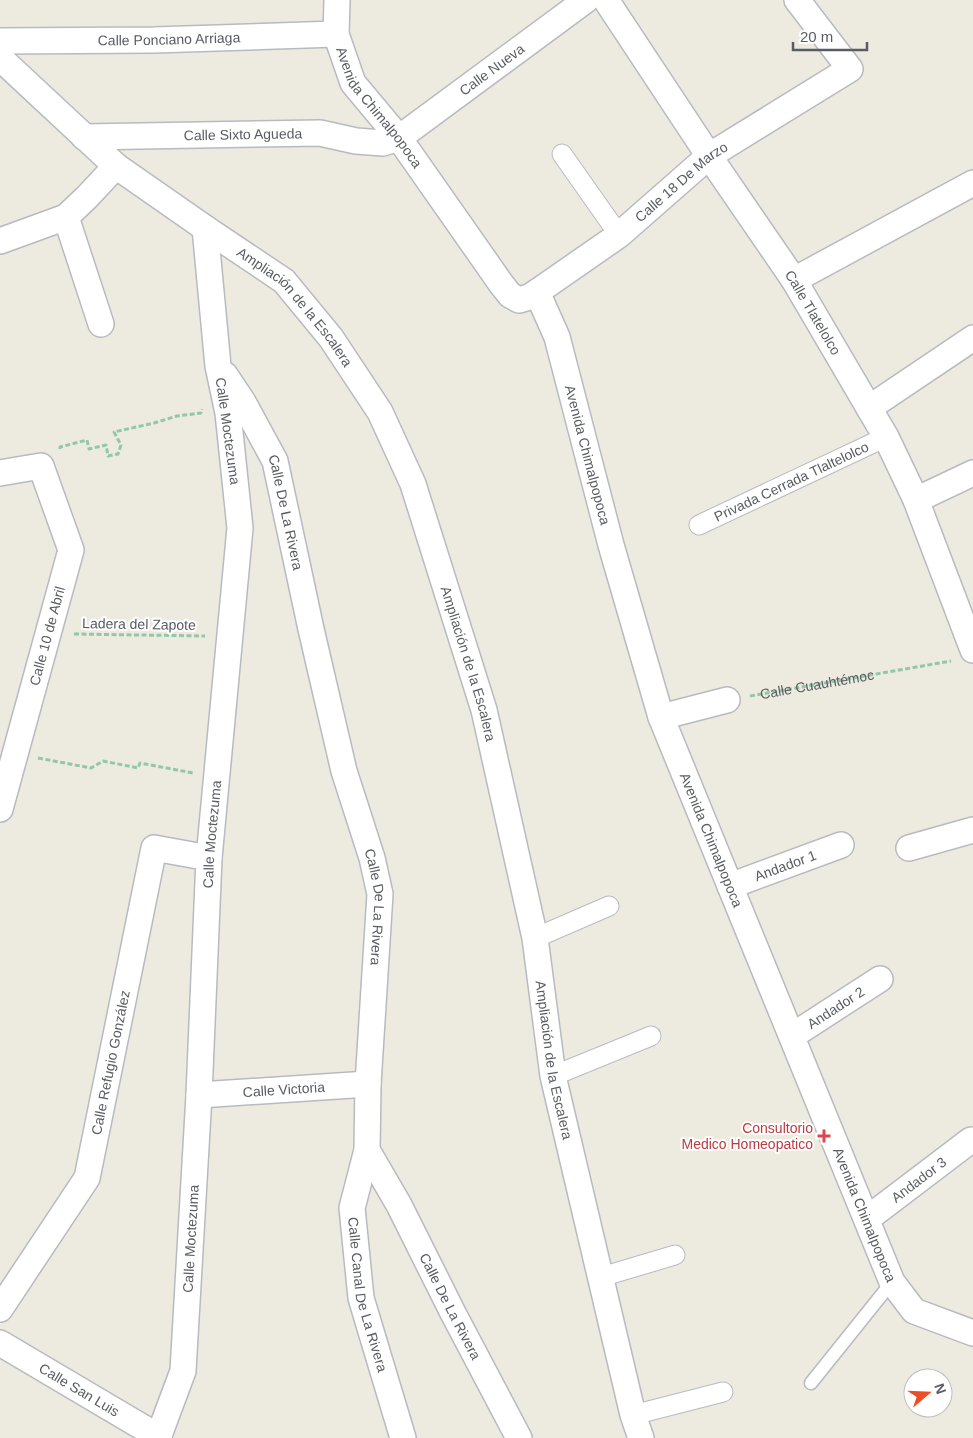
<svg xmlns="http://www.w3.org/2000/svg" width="973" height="1438" viewBox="0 0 973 1438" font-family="Arial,sans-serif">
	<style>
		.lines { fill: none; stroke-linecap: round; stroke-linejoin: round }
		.service-casing { stroke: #b8bac0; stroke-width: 15 }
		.pedestrian-casing { stroke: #b8bac0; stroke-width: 21 }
		.minor-casing { stroke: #b8bac0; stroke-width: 28 }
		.path { stroke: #94c7a9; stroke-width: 3; stroke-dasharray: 5 2.5; stroke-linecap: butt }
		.service { stroke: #fff; stroke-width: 12 }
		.pedestrian { stroke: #fff; stroke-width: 19 }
		.minor { stroke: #fff; stroke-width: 25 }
		.health-dot { fill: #e0444e; stroke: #fff; stroke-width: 2 }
		.labels { text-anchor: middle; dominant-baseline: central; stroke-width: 4; stroke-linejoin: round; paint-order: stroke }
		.street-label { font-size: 14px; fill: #595c62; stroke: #fff }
		.health-label { font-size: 14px; fill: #be3a42; stroke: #fff; text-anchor: end }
	</style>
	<rect width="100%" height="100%" fill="#edebe0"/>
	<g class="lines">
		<defs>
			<path id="service" d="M811,1383L892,1282"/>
			<g id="pedestrian">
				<path d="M562,154L619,235"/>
				<path id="s2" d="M699,525L886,437"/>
				<path d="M535,938L609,906"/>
				<path d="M553,1076L651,1036"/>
				<path d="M601,1277L675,1255"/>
				<path d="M633,1415L723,1392"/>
			</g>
			<g id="minor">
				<path id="s3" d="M337,0L336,34L353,83L399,138L502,285L510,295L519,300L529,297L537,292L619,235L709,156L850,69L797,0"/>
				<path id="s4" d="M606,0L709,156L794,280L886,437L916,500L973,650"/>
				<path id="s5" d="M0,41L154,40L336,34"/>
				<path id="s6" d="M0,58L116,166L205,228L284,281L331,338L380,412L413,484L484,710L535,938L553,1076L633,1415L641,1438"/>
				<path id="s7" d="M84,137L320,133L356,141L383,143L399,138L586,0"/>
				<path d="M66,217L101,324"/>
				<path d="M0,241L66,217L87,197L116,166"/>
				<path d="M794,280L973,183"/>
				<path id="s8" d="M537,292L557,337L611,545L661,717L892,1282L914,1311L973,1333"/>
				<path id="s9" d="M225,375L243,402L275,461L311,629L344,771L372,858L380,894L368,1084L367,1150L399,1205L453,1313L519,1438"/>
				<path d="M869,408L973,338"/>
				<path d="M0,473L41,466L71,550L0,809"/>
				<path d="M916,500L973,473"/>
				<path d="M661,717L727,700"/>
				<path d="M909,848L973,830"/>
				<path id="s10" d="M730,886L841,845"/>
				<path id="s11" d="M792,1036L880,979"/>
				<path id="s12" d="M199,1095L368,1084"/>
				<path id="s13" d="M367,1150L352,1208L361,1298L403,1438"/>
				<path id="s14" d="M867,1219L971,1140"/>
				<path id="s15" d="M0,1309L87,1178L154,848L209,858"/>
				<path id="s16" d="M0,1343L159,1437"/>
				<path id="s17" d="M158,1438L183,1371L199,1095L209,858L240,528L228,413L218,366L205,228"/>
			</g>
		</defs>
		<use href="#service" class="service-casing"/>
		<use href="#pedestrian" class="pedestrian-casing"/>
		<use href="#minor" class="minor-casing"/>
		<g class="path">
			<path d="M60,449V447L87,440L89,449L106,445L108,456L118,454L121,445L114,432L154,423L177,416L201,413L202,409"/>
			<path d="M74,634L205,636"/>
			<path id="s1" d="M750,696L951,661"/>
			<path d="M38,758L91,768L103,761L138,768L140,763L193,773"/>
		</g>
		<use href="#service" class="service"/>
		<use href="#pedestrian" class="pedestrian"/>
		<use href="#minor" class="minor"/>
	</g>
	<path class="health-dot" d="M821.5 1128.5h5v5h5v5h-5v5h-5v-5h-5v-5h5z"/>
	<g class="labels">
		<g class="street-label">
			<text stroke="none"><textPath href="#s5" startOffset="169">Calle Ponciano Arriaga</textPath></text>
			<text stroke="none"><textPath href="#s7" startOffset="432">Calle Nueva</textPath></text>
			<text stroke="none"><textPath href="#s3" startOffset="120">Avenida Chimalpopoca</textPath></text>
			<text stroke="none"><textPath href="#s7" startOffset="159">Calle Sixto Agueda</textPath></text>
			<text stroke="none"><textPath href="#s3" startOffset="562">Calle 18 De Marzo</textPath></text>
			<text stroke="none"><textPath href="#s6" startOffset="388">Ampliación de la Escalera</textPath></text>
			<text stroke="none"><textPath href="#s4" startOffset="375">Calle Tlatelolco</textPath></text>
			<text transform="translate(228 431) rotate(82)">Calle Moctezuma</text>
			<text stroke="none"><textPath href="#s8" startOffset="171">Avenida Chimalpopoca</textPath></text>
			<text stroke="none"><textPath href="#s2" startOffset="102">Privada Cerrada Tlaltelolco</textPath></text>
			<text stroke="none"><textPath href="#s9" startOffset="152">Calle De La Rivera</textPath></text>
			<text transform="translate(139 624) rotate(1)">Ladera del Zapote</text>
			<text transform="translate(47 636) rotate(-75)">Calle 10 de Abril</text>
			<text stroke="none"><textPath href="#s6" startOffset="792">Ampliación de la Escalera</textPath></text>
			<text stroke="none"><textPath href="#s1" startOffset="68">Calle Cuauhtémoc</textPath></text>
			<text stroke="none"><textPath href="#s17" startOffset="609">Calle Moctezuma</textPath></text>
			<text stroke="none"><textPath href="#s8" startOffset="576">Avenida Chimalpopoca</textPath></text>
			<text stroke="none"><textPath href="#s10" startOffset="59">Andador 1</textPath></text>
			<text stroke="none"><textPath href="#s9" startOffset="558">Calle De La Rivera</textPath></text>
			<text stroke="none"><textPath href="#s11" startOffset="52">Andador 2</textPath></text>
			<text stroke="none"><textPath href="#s6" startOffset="1198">Ampliación de la Escalera</textPath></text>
			<text stroke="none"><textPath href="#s15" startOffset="275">Calle Refugio González</textPath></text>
			<text stroke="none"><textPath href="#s12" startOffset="85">Calle Victoria</textPath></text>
			<text stroke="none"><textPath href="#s14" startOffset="65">Andador 3</textPath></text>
			<text stroke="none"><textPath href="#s8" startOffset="981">Avenida Chimalpopoca</textPath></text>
			<text stroke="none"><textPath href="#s17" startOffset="204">Calle Moctezuma</textPath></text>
			<text stroke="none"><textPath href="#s13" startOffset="148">Calle Canal De La Rivera</textPath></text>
			<text stroke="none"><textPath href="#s9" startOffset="979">Calle De La Rivera</textPath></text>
			<text stroke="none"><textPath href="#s16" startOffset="92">Calle San Luis</textPath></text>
		</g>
		<g class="health-label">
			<text x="813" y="1128">Consultorio<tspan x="813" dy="16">Medico Homeopatico</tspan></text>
		</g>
	</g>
	<g transform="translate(928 1393) rotate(71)"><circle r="24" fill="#ffffff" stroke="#bdbec0"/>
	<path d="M0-4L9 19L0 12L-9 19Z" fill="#ee4c24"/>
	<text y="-8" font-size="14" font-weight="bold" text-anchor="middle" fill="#595c62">N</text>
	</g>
	<path d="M793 42v8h74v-8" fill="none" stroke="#595c62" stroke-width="2.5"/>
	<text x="800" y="42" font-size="15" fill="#595c62" stroke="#ffffff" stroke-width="4" paint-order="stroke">20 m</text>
</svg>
